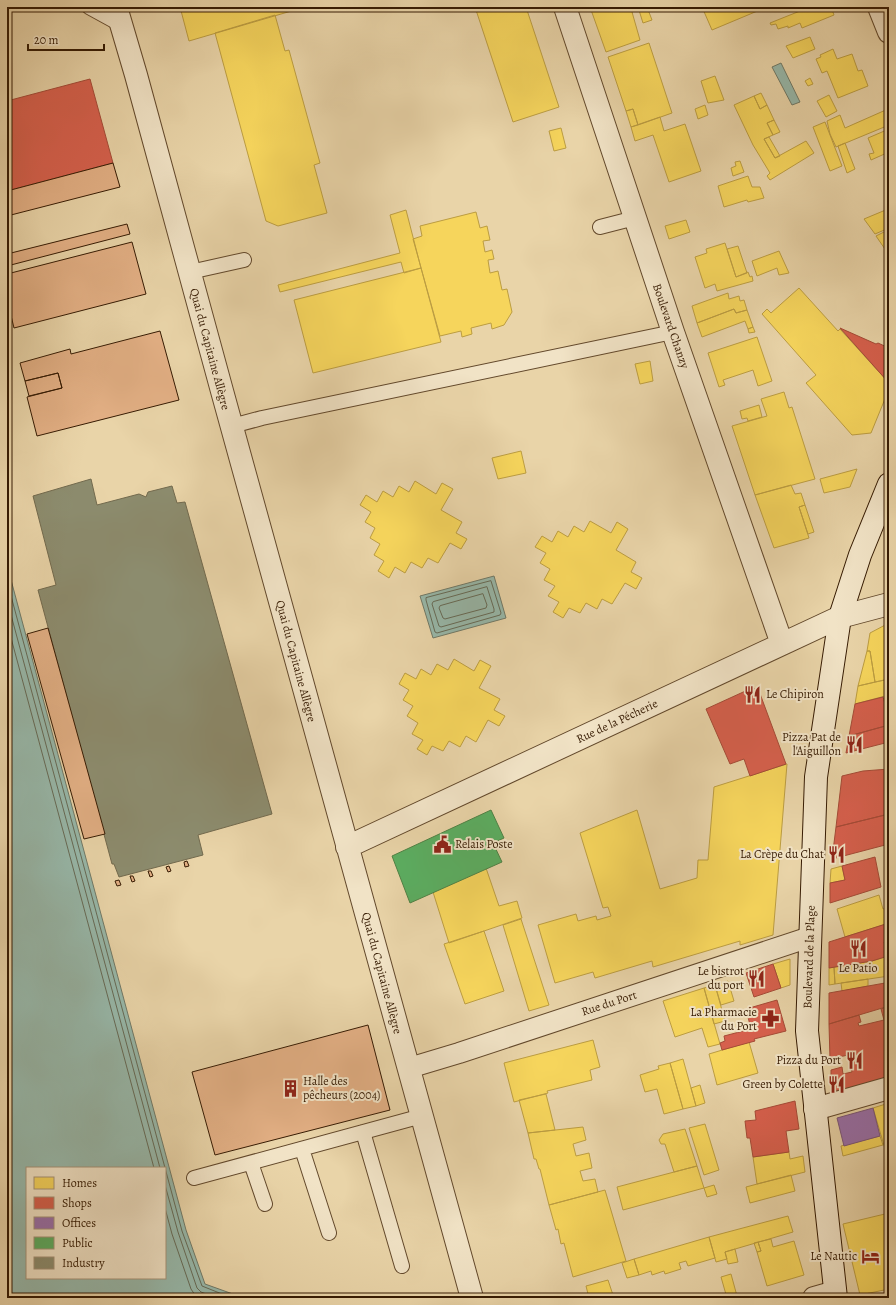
<svg xmlns="http://www.w3.org/2000/svg" width="896" height="1305" viewBox="0 0 896 1305" font-family="Alegreya,serif">
	<style>
		.water { fill: #97b8aa; stroke: #707967; fill-rule: evenodd }
		.homes { fill: #f6d55c; stroke: #bc9d41 }
		.shops { fill: #d6604d; stroke: #a64b37 }
		.offices { fill: #9970ab; stroke: #7b5679 }
		.public { fill: #5aae61; stroke: #4f8245 }
		.industry { fill: #8c8c6e; stroke: #726a4e }
		.lines { fill: none; stroke-linecap: round; stroke-linejoin: round }
		.shore { stroke: #666a56; stroke-width: 1 }
		.building { fill: #e2af84; stroke: #361b03 }
		.service-casing { stroke: #63492c; stroke-width: 16 }
		.pedestrian-casing { stroke: #63492c; stroke-width: 22 }
		.minor-casing { stroke: #63492c; stroke-width: 24 }
		.secondary-casing { stroke: #361b03; stroke-width: 24 }
		.service { stroke: #f1e3c6; stroke-width: 14 }
		.pedestrian { stroke: #f1e3c6; stroke-width: 20 }
		.minor { stroke: #f1e3c6; stroke-width: 22 }
		.secondary { stroke: #f1e3c6; stroke-width: 22 }
		.labels { text-anchor: middle; dominant-baseline: central; stroke-width: 4; stroke-linejoin: round; paint-order: stroke }
		.street-label { font-size: 12px; fill: #361b03; stroke: #f1e3c6 }
		.poi-label { font-size: 12px; fill: #361b03; stroke: #f1e3c6; text-anchor: end }
	</style>
	<rect width="100%" height="100%" fill="#e9d4a8"/>
	<filter id="stains"><feTurbulence type="fractalNoise" baseFrequency=".005" numOctaves="4"/><feColorMatrix values="0 0 0 0 .2 0 0 0 0 .09 0 0 0 0 .02 0 0 0 .5 -.17"/></filter>
	<radialGradient id="worn" r=".72"><stop offset=".6" stop-color="#630" stop-opacity="0"/><stop offset="1" stop-color="#630" stop-opacity=".3"/></radialGradient>
	<path class="water" d="M781,63L800,102L792,105L772,67Z
		M7,565L186,1230L205,1284L244,1298H7ZM27,1168H165V1278H27Z
		M494,576L506,618L433,638L420,596Z"/>
	<path class="homes" d="M180,7H305L189,41Z
		M475,7H526L559,107L513,122Z
		M590,7H636L637,10L632,12L640,40L606,52Z
		M638,7H647L652,20L643,23Z
		M702,7H767L712,30Z
		M810,7H831L834,15L802,28L800,23L788,28V26L778,29L776,24L771,25L770,23Z
		M275,15L285,51L289,50L320,163L314,165L327,213L278,226L266,221L215,33Z
		M810,37L815,49L793,58L786,46Z
		M649,43L672,113L638,125L633,109L626,111L608,57Z
		M833,49L837,59L852,54L858,71L862,70L868,86L838,98L827,71L822,73L816,59L821,57L820,55Z
		M715,76L724,100L708,103L701,81Z
		M810,78L813,84L808,86L805,81Z
		M761,93L767,105L760,109L754,96Z
		M829,95L837,111L826,117L817,101Z
		M754,96L760,109L767,105L774,120L767,123L773,135L764,139L775,158L806,141L814,153L770,180L767,176L770,173L753,145L734,105Z
		M705,105L708,115L698,119L695,109Z
		M633,109L638,125L631,127L626,111Z
		M888,109L889,125L836,147L830,134L827,121L840,115L845,128Z
		M660,117L664,131L685,124L701,171L669,182L653,135L635,141L631,127Z
		M774,120L780,132L773,135L767,123Z
		M825,122L842,166L830,171L813,127Z
		M561,128L566,148L554,151L549,131Z
		M889,129V152L871,160L869,154L874,153L868,138Z
		M769,137L780,156L775,158L764,139Z
		M845,143L855,169L847,173L838,146Z
		M740,161L744,172L733,176L731,168L736,166L735,162Z
		M748,176L752,187H760L764,198L748,202L747,200L724,207L718,186Z
		M888,209L889,211V228L875,234L864,219Z
		M406,210L421,268L404,273L401,262L280,292L278,285L400,253L390,215Z
		M476,212L480,228L487,226L490,240L483,241L485,252L492,250L494,259L488,260L490,273L498,271L502,290L507,289L512,312L504,325L492,329L491,323L471,328L472,334L462,337L461,331L440,336L413,239L422,236L420,226Z
		M686,220L690,232L669,239L665,226Z
		M886,231L889,236V255L876,236Z
		M725,243L736,277L748,272L750,277L752,276L753,281L717,291L715,284L705,288L695,257L707,253L706,249Z
		M738,246L747,273L736,277L727,249Z
		M779,251L789,273L779,275L777,268L757,276L752,261Z
		M421,268L441,342L313,373L294,300Z
		M799,288L838,331L840,329L889,383V389L871,433L852,435L806,383L816,375L762,314L767,309L771,313Z
		M728,293L729,299L739,296L740,301L744,300L747,310L736,313L734,309L697,323L692,306Z
		M734,309L736,313L747,310L753,327L748,329L745,321L702,337L697,323Z
		M753,327L755,332L749,333L748,329Z
		M757,337L772,381L758,386L753,370L723,380L725,385L719,387L708,353Z
		M650,361L653,381L640,384L635,364Z
		M784,392L789,408L792,407L815,479L755,495L732,426L767,416L761,399Z
		M759,405L762,417L748,421L747,418L742,419L740,411Z
		M521,451L526,473L498,479L492,458Z
		M857,469L850,487L824,493L820,479Z
		M415,481L436,494L442,483L453,489L441,510L462,522L456,533L467,539L461,549L450,543L438,563L428,558L422,568L411,562L405,573L395,567L389,578L378,571L384,561L374,555L380,544L370,538L375,528L365,522L371,512L360,505L366,495L377,502L383,491L393,497L399,486L409,492Z
		M791,485L795,494L801,493L805,505L799,507L809,538L774,548L755,495Z
		M805,505L814,532L808,534L799,507Z
		M590,521L611,533L617,522L628,529L616,550L636,562L631,572L642,578L636,589L625,583L612,604L602,599L597,609L586,603L580,613L569,608L563,618L553,612L559,602L548,596L555,586L544,580L550,569L540,563L546,553L535,547L542,536L552,542L558,531L568,537L574,526L584,532Z
		M889,623V679L875,682L870,651H867L870,633Z
		M867,651H870L875,682L858,686Z
		M454,659L474,671L480,660L491,666L479,688L500,699L494,710L505,716L499,726L488,720L476,742L466,736L460,747L449,741L443,751L432,746L427,755L417,749L423,740L412,734L418,723L407,716L413,706L403,700L409,690L399,684L405,673L416,679L421,669L431,675L437,664L448,670Z
		M889,679V695L855,704L858,686Z
		M787,764L773,935L740,945V941L653,967L652,961L595,978L593,972L555,983L538,925L576,914L578,921L596,916L597,920L611,916L608,907L603,908L580,833L637,810L660,889L697,878L698,860H708L714,787Z
		M842,866L845,880L830,883L831,869Z
		M486,868L499,906L517,901L522,918L449,943L433,892Z
		M879,895L883,909L889,907V923L845,937L837,909Z
		M521,919L549,1005L529,1011L503,925Z
		M484,931L504,991L465,1004L444,944Z
		M888,956L889,958V976L835,984L834,967L872,961Z
		M790,959V985L781,988L773,964Z
		M834,967L835,984L829,985V968Z
		M868,979V986L842,991L841,983Z
		M728,981L734,1001L721,1005L715,985Z
		M715,985L725,1021L714,1024L704,988Z
		M704,988L720,1044L708,1047L702,1028L675,1037L663,1001Z
		M593,1040L600,1067L590,1070L592,1080L547,1091L548,1093L514,1102L504,1063Z
		M749,1042L758,1073L717,1085L709,1054Z
		M683,1059L696,1106L683,1109L670,1063Z
		M670,1063L683,1109L664,1114L657,1089L645,1092L640,1075L659,1069L658,1066Z
		M700,1085L705,1103L696,1106L691,1088Z
		M546,1094L555,1130L528,1133L519,1100Z
		M889,1103V1159H888L873,1108Z
		M705,1124L719,1170L704,1175L689,1128Z
		M583,1127L586,1140L573,1144L576,1156L589,1153L592,1168L580,1171L583,1181L595,1179L598,1192L549,1205L540,1169H539L536,1159H534L528,1133Z
		M685,1129L697,1166L674,1172L665,1144H661L659,1140L663,1134Z
		M880,1136L883,1145L843,1156L841,1146Z
		M789,1152L790,1159L803,1156L805,1172L757,1184L753,1157Z
		M697,1166L704,1188L623,1210L617,1187Z
		M791,1175L795,1191L750,1203L746,1187Z
		M714,1185L717,1194L707,1197L704,1188Z
		M605,1190L626,1261L573,1277L564,1243L561,1244L558,1229L556,1230L549,1205Z
		M889,1213V1289L860,1295L843,1224Z
		M788,1216L793,1232L725,1252L727,1259L716,1262L709,1237Z
		M709,1237L715,1258L688,1266L686,1261L679,1263L681,1269L665,1274L664,1271L652,1275L651,1271L639,1275L634,1259Z
		M771,1239L773,1247L794,1241L804,1275L767,1286L757,1252L761,1251L758,1242Z
		M758,1242L761,1251L757,1252L754,1243Z
		M735,1249L738,1262L728,1264L725,1252Z
		M634,1259L639,1275L627,1278L622,1263Z
		M731,1274L737,1296L727,1298L721,1277Z
		M608,1280L614,1298H589L586,1286Z
		M627,1294V1297L638,1294L640,1298H614Z"/>
	<path class="shops" d="M90,79L113,163L7,191V101Z
		M840,328L876,344L878,343L889,348V383Z
		M752,688L759,691L786,764L750,776L744,759L730,764L706,709Z
		M883,697L886,707H889V725L849,736L855,704Z
		M889,725V742L846,753L849,736Z
		M889,769V786H886L889,800V814L836,827L842,776L863,771Z
		M889,814V844L832,859L836,827Z
		M875,857L881,887L830,903V883L845,880L842,866Z
		M889,923V941L884,942L888,956L872,961L829,968V942Z
		M773,964L781,988L754,997L746,973Z
		M888,982H889V999L885,983Z
		M885,983L889,999V1006L829,1024V993Z
		M777,1000L786,1031L754,1039L755,1041L722,1050L720,1043L725,1041L724,1036L751,1029L746,1009Z
		M889,1006V1078L839,1093L831,1087V1070L842,1067L843,1074L852,1072L848,1055L830,1059L829,1024L859,1015L861,1022L858,1023L859,1026L884,1020L881,1009Z
		M795,1101L799,1129L786,1131L789,1152L753,1157L750,1138H747L745,1121L756,1120L755,1111Z"/>
	<path class="offices" d="M873,1108L880,1136L844,1146L837,1118Z"/>
	<path class="public" d="M491,810L504,838L493,843L502,862L410,903L392,856Z"/>
	<path class="industry" d="M91,479L97,505L139,494L146,497L148,492L172,486L177,503L185,502L272,814L198,835L203,855L119,877L114,864H112L38,590L56,585L33,496Z"/>
	<g class="lines">
		<path class="shore" d="M7,581L182,1231L202,1286L232,1298
			M491,581L501,613L500,615L437,633L435,632L426,600V598Z
			M487,587L494,609V612L441,627L439,626L432,604L433,602Z
			M483,594L487,605L486,608L445,619L443,618L439,608L440,606Z
			M7,600L160,1168
			M7,623L154,1168
			M165,1185L178,1232L197,1288L201,1292L217,1298
			M165,1208L172,1234L191,1289L195,1295L200,1298"/>
	</g>
	<path class="building" d="M113,163L120,187L7,216V191Z
		M127,224L130,234L7,266V254Z
		M132,242L146,294L14,328L7,299V274Z
		M160,331L179,400L37,436L27,397L62,388L58,373L25,381L20,363L70,349L71,354Z
		M58,373L62,388L29,396L25,381Z
		M48,628L105,834L84,839L27,634Z
		M187,861L189,866L185,867L184,862Z
		M169,866L171,871L168,872L166,867Z
		M148,871H151L153,876L150,877Z
		M130,876H133L135,881L132,882Z
		M119,880L121,885L117,886L115,881Z
		M368,1025L390,1110L215,1155L192,1072Z"/>
	<g class="lines">
		<defs>
			<path id="service" d="M89,7L120,24
				M600,227L635,218
				M190,272L244,260
				M232,426L262,418L673,332
				M363,1132L402,1266
				M302,1149L329,1233
				M251,1163L265,1204
				M194,1178L422,1116"/>
			<path id="pedestrian" d="M409,1068L459,1053L810,937"/>
			<path id="minor" d="M116,7L136,75L222,391L472,1298
				M565,7L673,332L782,644
				M879,7L889,32
				M347,847L840,617L889,604
				M815,1109L889,1088
				M814,1298L835,1292"/>
			<path id="secondary" d="M836,1298L807,1031L816,777L840,617L860,555L889,484"/>
		</defs>
		<use href="#service" class="service-casing"/>
		<use href="#pedestrian" class="pedestrian-casing"/>
		<use href="#minor" class="minor-casing"/>
		<use href="#secondary" class="secondary-casing"/>
		<use href="#service" class="service"/>
		<use href="#pedestrian" class="pedestrian"/>
		<use href="#minor" class="minor"/>
		<use href="#secondary" class="secondary"/>
	</g>
	<defs>
		<symbol id="restaurant-bare" viewBox="-9 -9 18 18"><path d="M-5-6h1v4h1v-4h1v4h1v-4h1v5L-1.5 .5V6h-2V.5L-5-1ZM5-6V6H3V1.5H1.5Q1.5-4 5-6Z" fill="#8f2418" stroke="#f1e3c6" stroke-width="2.5" paint-order="stroke"/></symbol>
		<symbol id="civic-bare" viewBox="-9 -9 18 18"><path d="M-.6-6.5H3V-4.5H.6V-3L4-1V1h2V6H-6V1h2V-1L-.6-3ZM-1.2 2.5V6h2.4V2.5Z" fill="#8f2418" stroke="#f1e3c6" stroke-width="2.5" paint-order="stroke"/></symbol>
		<symbol id="pharmacy-bare" viewBox="-9 -9 18 18"><path d="M-2-6h4v4h4v4h-4v4h-4v-4h-4v-4h4Z" fill="#8f2418" stroke="#f1e3c6" stroke-width="2.5" paint-order="stroke"/></symbol>
		<symbol id="building-bare" viewBox="-9 -9 18 18"><path d="M-4-6H4V6H1V3H-1V6H-4ZM-2.5-4.3h1.7v1.8h-1.7ZM.8-4.3h1.7v1.8H.8ZM-2.5-1h1.7V.8h-1.7ZM.8-1h1.7V.8H.8Z" fill="#8f2418" stroke="#f1e3c6" stroke-width="2.5" paint-order="stroke"/></symbol>
		<symbol id="hotel-bare" viewBox="-9 -9 18 18"><path d="M-6-4.5h1.5V1H6V5H4.5V3h-9V5H-6ZM-4 0a1.8 1.8 0 1 1 3.6 0ZM.5 0V-2.5h3Q6-2.5 6 0Z" fill="#8f2418" stroke="#f1e3c6" stroke-width="2.5" paint-order="stroke"/></symbol>
	</defs>
	<g fill-rule="evenodd">
		<use href="#restaurant-bare" x="740" y="682" width="25" height="25"/>
		<use href="#restaurant-bare" x="842" y="732" width="25" height="25"/>
		<use href="#civic-bare" x="430" y="832" width="25" height="25"/>
		<use href="#restaurant-bare" x="824" y="842" width="25" height="25"/>
		<use href="#restaurant-bare" x="846" y="936" width="25" height="25"/>
		<use href="#restaurant-bare" x="744" y="966" width="25" height="25"/>
		<use href="#pharmacy-bare" x="758" y="1006" width="25" height="25"/>
		<use href="#restaurant-bare" x="842" y="1048" width="25" height="25"/>
		<use href="#restaurant-bare" x="824" y="1072" width="25" height="25"/>
		<use href="#building-bare" x="278" y="1076" width="25" height="25"/>
		<use href="#hotel-bare" x="858" y="1244" width="25" height="25"/>
	</g>
	<g class="labels">
		<g class="street-label">
			<text transform="translate(671 326) rotate(71)">Boulevard Chanzy</text>
			<text transform="translate(210 349) rotate(75)">Quai du Capitaine Allègre</text>
			<text transform="translate(296 661) rotate(75)">Quai du Capitaine Allègre</text>
			<text transform="translate(617 721) rotate(-25)">Rue de la Pécherie</text>
			<text transform="translate(809 957) rotate(-88)">Boulevard de la Plage</text>
			<text transform="translate(382 973) rotate(75)">Quai du Capitaine Allègre</text>
			<text transform="translate(609 1003) rotate(-18)">Rue du Port</text>
		</g>
		<g class="poi-label">
			<text x="766" y="694" text-anchor="start">Le Chipiron</text>
			<text x="841" y="737">Pizza Pat de<tspan x="841" dy="14">l'Aiguillon</tspan></text>
			<text x="455" y="844" text-anchor="start">Relais Poste</text>
			<text x="824" y="854">La Crèpe du Chat</text>
			<text x="858" y="968" text-anchor="middle">Le Patio</text>
			<text x="744" y="971">Le bistrot<tspan x="744" dy="14">du port</tspan></text>
			<text x="757" y="1012">La Pharmacie<tspan x="757" dy="14">du Port</tspan></text>
			<text x="841" y="1060">Pizza du Port</text>
			<text x="303" y="1081" text-anchor="start">Halle des<tspan x="303" dy="14">pêcheurs (2004)</tspan></text>
			<text x="823" y="1084">Green by Colette</text>
			<text x="857" y="1256">Le Nautic</text>
		</g>
	</g>
	<rect width="896" height="1305" fill="none" stroke="#e9d4a8" stroke-width="24"/>
	<rect x="8" y="8" width="880" height="1289" fill="none" stroke="#361b03" stroke-width="2"/>
	<rect x="12" y="12" width="872" height="1281" fill="none" stroke="#361b03"/>
	<rect x="26" y="1167" width="140" height="112" fill="#f1e3c6" stroke="#a69378"/>
	<rect x="34" y="1177" width="20" height="12" fill="#f6d55c" stroke="#a69378"/>
	<text x="62" y="1187" font-size="12" fill="#361b03">Homes</text>
	<rect x="34" y="1197" width="20" height="12" fill="#d6604d" stroke="#a69378"/>
	<text x="62" y="1207" font-size="12" fill="#361b03">Shops</text>
	<rect x="34" y="1217" width="20" height="12" fill="#9970ab" stroke="#a69378"/>
	<text x="62" y="1227" font-size="12" fill="#361b03">Offices</text>
	<rect x="34" y="1237" width="20" height="12" fill="#5aae61" stroke="#a69378"/>
	<text x="62" y="1247" font-size="12" fill="#361b03">Public</text>
	<rect x="34" y="1257" width="20" height="12" fill="#8c8c6e" stroke="#a69378"/>
	<text x="62" y="1267" font-size="12" fill="#361b03">Industry</text>
	<path d="M28 44v6h76v-6" fill="none" stroke="#361b03" stroke-width="2"/>
	<text x="34" y="44" font-size="12" fill="#361b03" stroke="#f1e3c6" stroke-width="3" paint-order="stroke">20 m</text>
	<rect width="100%" height="100%" filter="url(#stains)"/>
	<rect width="100%" height="100%" fill="url(#worn)"/>
</svg>
